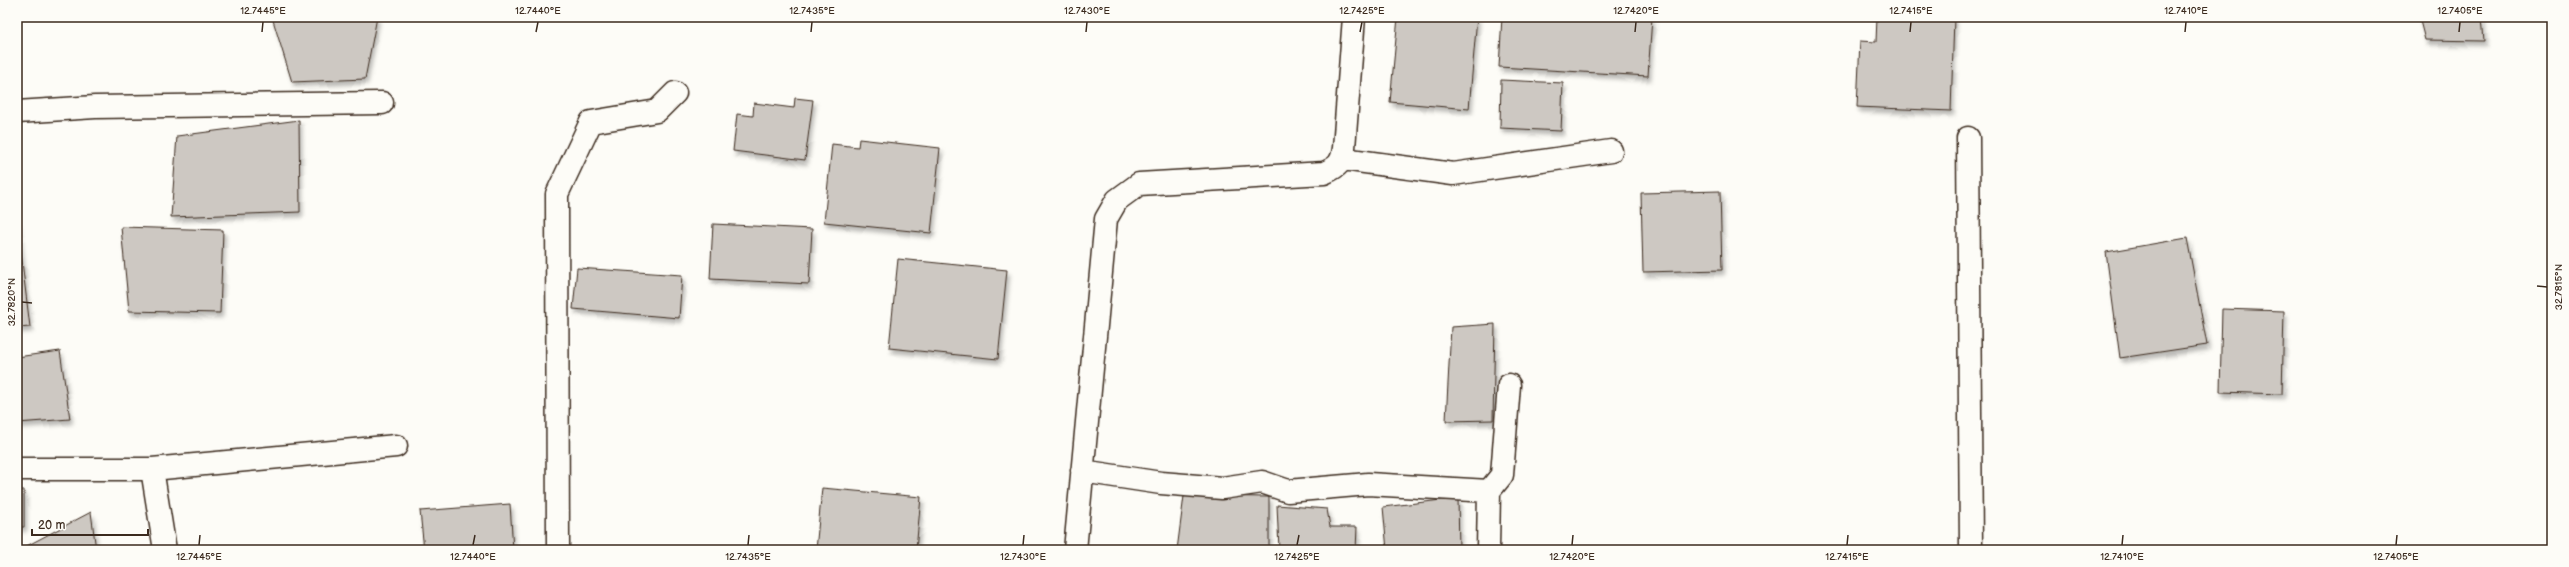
<svg xmlns="http://www.w3.org/2000/svg" width="2569" height="567" viewBox="0 0 2569 567" font-family="'Balsamiq Sans',sans-serif">
	<style>
		.building { fill: #cdc8c2; stroke: #3b2a1e; filter: url(#shadow) }
		.lines { fill: none; stroke-linecap: round; stroke-linejoin: round }
		.minor-casing { stroke: #3b2a1e; stroke-width: 25 }
		.minor { stroke: #fdfcf7; stroke-width: 22 }
		.ticks { fill: none; stroke: #3b2a1e; stroke-width: 1.5 }
		.neatline { fill: none; stroke: #3b2a1e; stroke-width: 1.5 }
		.ticks-label { font-size: 10px; text-anchor: middle; fill: #3b2a1e }
	</style>
	<defs>
		<filter id="shadow"><feDropShadow dx="2.5" dy="4.5" stdDeviation="2" flood-color="#0004"/></filter>
	</defs>
	<rect width="100%" height="100%" fill="#fdfcf7"/>
	<filter id="ink" filterUnits="userSpaceOnUse"><feTurbulence type="fractalNoise" baseFrequency=".025" numOctaves="2"/><feDisplacementMap in="SourceGraphic" scale="8" xChannelSelector="R" yChannelSelector="G"/><feConvolveMatrix kernelMatrix="1 2 1 2 8 2 1 2 1" color-interpolation-filters="sRGB"/></filter>
	<g filter="url(#ink)">
		<path class="building" d="M272,17H377L365,79L292,82Z
			M1398,17H1477L1469,109L1390,102Z
			M1502,17H1652L1648,76L1499,67Z
			M1877,17H1954L1951,111L1857,107L1860,41L1876,42Z
			M2419,17H2482L2484,41L2425,40Z
			M1501,80L1563,83L1561,131L1500,128Z
			M795,98L813,100L805,160L733,151L737,114L753,116L754,103L794,108Z
			M299,120L300,212L171,217L177,136Z
			M859,139L940,148L931,233L824,222L832,144L858,147Z
			M1720,191L1722,270L1643,272L1641,193Z
			M17,221L30,327L17,328Z
			M713,224L812,229L809,284L710,279Z
			M121,227L223,230L220,313L129,311Z
			M2187,238L2207,345L2120,358L2106,252Z
			M898,259L1007,270L998,359L889,348Z
			M577,268L682,275L679,318L573,309Z
			M2222,309L2284,311L2282,394L2220,392Z
			M1495,324L1493,420L1446,421L1451,327Z
			M60,351L70,419L17,423V357Z
			M822,488L921,497L916,550H816Z
			M17,490H24V527H17Z
			M1184,496L1269,497V550H1177Z
			M1458,498L1459,550H1387L1383,507Z
			M510,504L513,550H424L420,511Z
			M1277,505L1327,509L1330,527H1357L1356,550H1279Z
			M91,512L96,550H19Z"/>
		<g class="lines">
			<defs>
				<path id="minor" d="M17,112L95,107L382,103
					M1968,138L1971,550
					M1343,159L1453,174L1611,151
					M17,469H152L396,446
					M152,469L165,550
					M1082,471L1161,483L1222,488L1262,482L1288,491L1368,484L1489,491L1488,550
					M1489,491L1502,475L1509,385
					M558,550L557,194L591,122L657,111L675,93
					M1075,550L1106,219L1117,200L1139,184L1324,173C1338,167 1342,163 1344,148L1354,17"/>
			</defs>
			<use href="#minor" class="minor-casing"/>
			<use href="#minor" class="minor"/>
		</g>
	</g>
	<path class="ticks" d="M262,32L263,22M536,32L538,22M811,32L812,22M1086,32L1087,22M1360,32L1362,22M1635,32L1636,22M1910,32L1911,22M2185,32L2186,22M2459,32L2460,22M2537,286L2547,287M22,302L32,303M199,545L200,535M473,545L475,535M748,545L749,535M1023,545L1024,535M1297,545L1299,535M1572,545L1573,535M1847,545L1848,535M2122,545L2123,535M2396,545L2397,535"/>
	<rect width="2569" height="567" fill="none" stroke="#fdfcf7" stroke-width="44"/>
	<path d="M32 529v6h116v-6" fill="none" stroke="#3b2a1e" stroke-width="2"/>
	<text x="38" y="529" font-size="12" fill="#3b2a1e" stroke="#fdfcf7" stroke-width="3" paint-order="stroke">20 m</text>
	<rect x="22" y="22" width="2525" height="523" class="neatline"/>
	<g class="ticks-label">
		<text x="263" y="14">12.7445°E</text>
		<text x="538" y="14">12.7440°E</text>
		<text x="812" y="14">12.7435°E</text>
		<text x="1087" y="14">12.7430°E</text>
		<text x="1362" y="14">12.7425°E</text>
		<text x="1636" y="14">12.7420°E</text>
		<text x="1911" y="14">12.7415°E</text>
		<text x="2186" y="14">12.7410°E</text>
		<text x="2460" y="14">12.7405°E</text>
		<text transform="translate(2558 287) rotate(-90)" y="4">32.7815°N</text>
		<text transform="translate(11 302) rotate(-90)" y="4">32.7820°N</text>
		<text x="199" y="560">12.7445°E</text>
		<text x="473" y="560">12.7440°E</text>
		<text x="748" y="560">12.7435°E</text>
		<text x="1023" y="560">12.7430°E</text>
		<text x="1297" y="560">12.7425°E</text>
		<text x="1572" y="560">12.7420°E</text>
		<text x="1847" y="560">12.7415°E</text>
		<text x="2122" y="560">12.7410°E</text>
		<text x="2396" y="560">12.7405°E</text>
	</g>
</svg>
